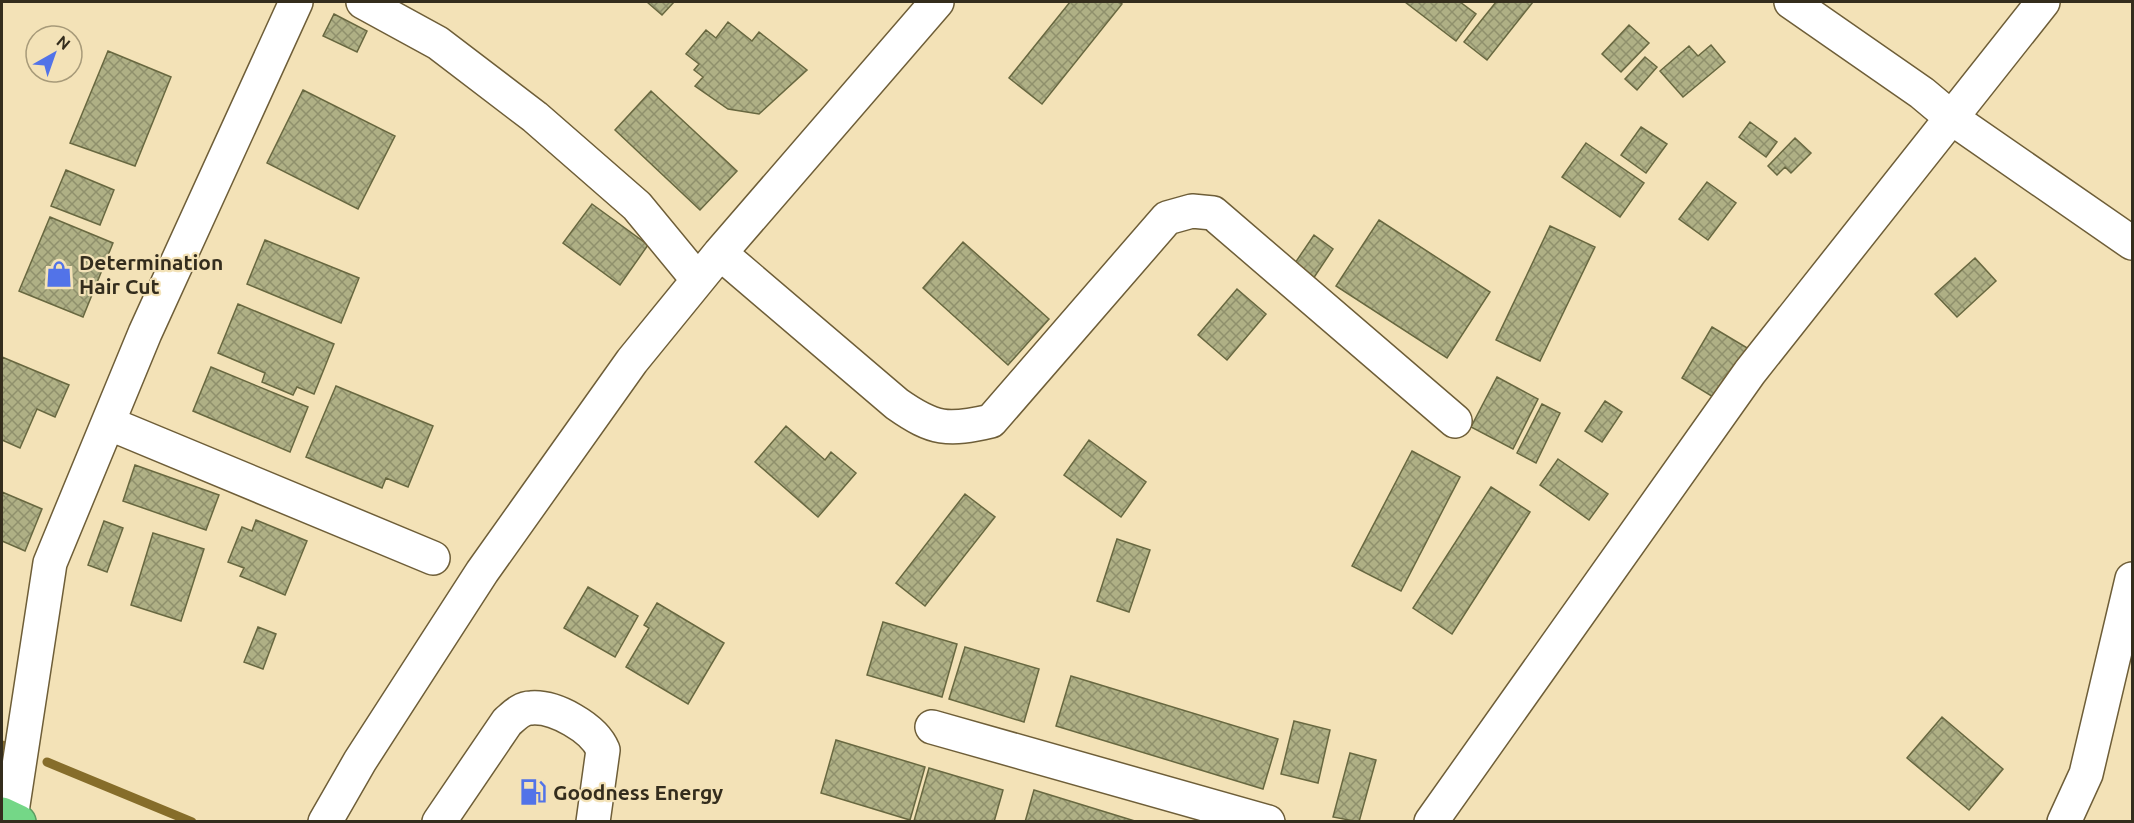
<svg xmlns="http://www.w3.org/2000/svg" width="2134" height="823" viewBox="0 0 2134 823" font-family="Ubuntu,sans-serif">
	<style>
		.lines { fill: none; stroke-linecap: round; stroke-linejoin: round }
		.stream { stroke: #866d2a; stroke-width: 9 }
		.building { fill: url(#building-cross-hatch); stroke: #686840; stroke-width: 1.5 }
		.minor-casing { stroke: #6e5e38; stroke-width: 36 }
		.highway-casing { stroke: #5e9c62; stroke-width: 36 }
		.minor { stroke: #fff; stroke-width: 33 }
		.highway { stroke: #74d787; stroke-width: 33 }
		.labels { text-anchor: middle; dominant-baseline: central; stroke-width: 4.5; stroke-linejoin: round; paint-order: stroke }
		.poi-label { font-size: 21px; font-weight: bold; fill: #342d1d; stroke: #f3e2b7; text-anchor: start }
	</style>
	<defs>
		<pattern id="building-cross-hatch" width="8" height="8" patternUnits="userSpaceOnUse" patternTransform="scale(1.5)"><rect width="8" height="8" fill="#afb085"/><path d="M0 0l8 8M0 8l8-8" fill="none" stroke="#8f906c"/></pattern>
	</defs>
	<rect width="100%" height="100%" fill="#f3e2b7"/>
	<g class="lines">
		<path class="stream" d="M2,745L10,748
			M47,762L192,822"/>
	</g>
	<path class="building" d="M647,2H674L662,15Z
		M1070,2H1119L1122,4L1042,104L1009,78Z
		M1405,2H1460L1476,14L1456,41Z
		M1496,2H1533L1487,60L1464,42Z
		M334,14L367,31L357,52L323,36Z
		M728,22L752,41L759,32L807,70L759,114L728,109L695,86L703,77L694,70L699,64L686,54L706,30L716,38Z
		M1629,25L1649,43L1621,72L1602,54Z
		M1711,45L1725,62L1683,97L1660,71L1689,46L1698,56Z
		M108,51L171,77L135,166L70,143Z
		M1645,57L1657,67L1637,90L1625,79Z
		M303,90L395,136L358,209L267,163Z
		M651,91L737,171L700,210L615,130Z
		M1750,122L1777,142L1766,157L1739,137Z
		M1641,127L1667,144L1646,173L1621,155Z
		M1795,138L1811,153L1791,173L1785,167L1777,175L1768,166Z
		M1586,143L1644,183L1620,217L1562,177Z
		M66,170L114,190L100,225L51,206Z
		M1707,182L1736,203L1708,240L1679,219Z
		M592,204L648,245L620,285L563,243Z
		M50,217L113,243L83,317L19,291Z
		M1379,220L1490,292L1447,358L1336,286Z
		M1550,226L1595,247L1540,361L1496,340Z
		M1314,235L1333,249L1313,279L1293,266Z
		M265,240L359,278L341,323L247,284Z
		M963,242L1049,319L1008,365L923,288Z
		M1975,258L1996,281L1957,317L1935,294Z
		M1237,289L1266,314L1227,360L1198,335Z
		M238,304L334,344L314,394L297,387L293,395L262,382L265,373L218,353Z
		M1712,327L1749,349L1718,400L1682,378Z
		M2,357L69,385L55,417L37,409L20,448L2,440Z
		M211,367L308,407L290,452L193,411Z
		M1497,377L1538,399L1513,449L1471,427Z
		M336,386L433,426L408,487L386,478L382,488L306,457Z
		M1605,401L1622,412L1602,442L1585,431Z
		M1542,404L1560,413L1536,463L1517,453Z
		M786,426L825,460L831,452L856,473L818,517L755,462Z
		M1089,440L1146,482L1121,517L1064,475Z
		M1412,451L1460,477L1401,591L1352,566Z
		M1558,459L1608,494L1589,520L1540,485Z
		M135,465L219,495L206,530L123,501Z
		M1491,487L1530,512L1452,634L1413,608Z
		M2,492L42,509L25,551L2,541Z
		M965,494L995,517L925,606L896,583Z
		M256,520L307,541L285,595L240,576L244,568L228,562L242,527L252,531Z
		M104,521L123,528L107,572L88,565Z
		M153,533L204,549L181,621L131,605Z
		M1117,539L1150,550L1129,612L1097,601Z
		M588,587L638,616L615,657L564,628Z
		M657,603L724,643L688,704L626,667L649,628L644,625Z
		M883,622L957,644L942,697L867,675Z
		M258,627L276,634L263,669L244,662Z
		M965,647L1039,669L1024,722L949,699Z
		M1071,676L1278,739L1263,789L1056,726Z
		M1942,717L2003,769L1969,810L1907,758Z
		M1294,721L1330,730L1318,783L1281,774Z
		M836,740L925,767L910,820L821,793Z
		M1350,753L1376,760L1359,822L1333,817Z
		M929,768L1003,790L994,822L914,821Z
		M1034,790L1138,822H1025Z"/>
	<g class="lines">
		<defs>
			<path id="minor" d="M363,2L438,43L535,117L637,206L698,280
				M1791,2L1922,93L1953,119L2132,243
				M720,253L897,404C934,430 948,431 991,421L1167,218L1192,211L1213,213L1455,421
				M108,423L433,558
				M932,727L1268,822
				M11,818L50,563L145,333L296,2
				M325,822L360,761L482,572L632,361L720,253L937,2
				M439,822L507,722C514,716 521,708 531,708C555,706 594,728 603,750L593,822
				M1431,822L1750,372L2043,2
				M2064,822L2086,774L2132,579"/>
			<path id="highway" d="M2,814L19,822"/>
		</defs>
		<use href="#minor" class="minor-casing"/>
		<use href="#highway" class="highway-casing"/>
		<use href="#minor" class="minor"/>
		<use href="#highway" class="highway"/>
	</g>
	<defs>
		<symbol id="shop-bare" viewBox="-9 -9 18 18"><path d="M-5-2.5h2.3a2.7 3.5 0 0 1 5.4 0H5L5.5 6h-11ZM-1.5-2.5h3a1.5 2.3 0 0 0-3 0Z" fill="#5273e8" stroke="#f3e2b7" stroke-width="2.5" paint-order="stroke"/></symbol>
		<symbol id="fuel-bare" viewBox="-9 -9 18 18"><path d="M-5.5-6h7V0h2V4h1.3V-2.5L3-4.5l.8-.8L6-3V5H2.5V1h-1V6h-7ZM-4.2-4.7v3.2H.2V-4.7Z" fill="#5273e8" stroke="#f3e2b7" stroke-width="2.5" paint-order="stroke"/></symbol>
	</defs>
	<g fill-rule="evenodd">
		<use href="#shop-bare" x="40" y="255" width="38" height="38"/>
		<use href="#fuel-bare" x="514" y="773" width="38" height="38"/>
	</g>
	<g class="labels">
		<g class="poi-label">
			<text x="79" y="262">Determination<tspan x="79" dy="24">Hair Cut</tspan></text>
			<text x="553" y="792">Goodness Energy</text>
		</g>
	</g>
	<rect width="2134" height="823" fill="none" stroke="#342d1d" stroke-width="6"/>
	<g transform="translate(54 54) rotate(40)"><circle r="28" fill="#f3e2b7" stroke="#a79a79" stroke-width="1.5"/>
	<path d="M0-4.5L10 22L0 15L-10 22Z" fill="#5273e8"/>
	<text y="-9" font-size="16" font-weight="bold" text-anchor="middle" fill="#342d1d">N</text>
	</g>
</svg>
